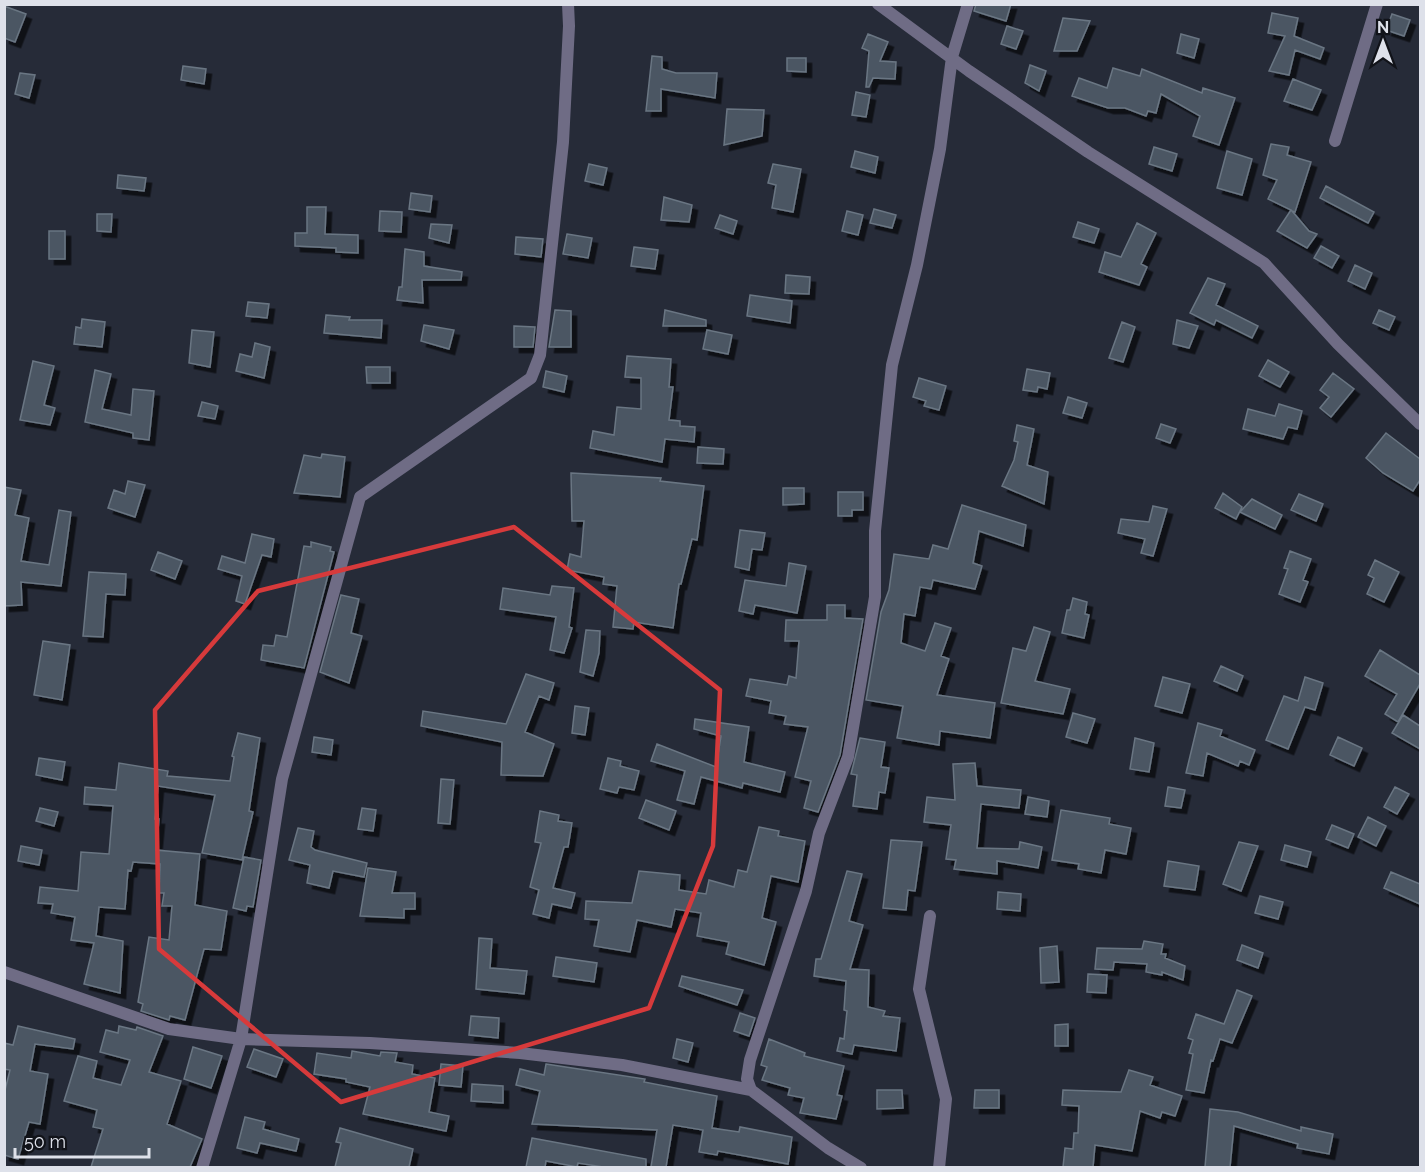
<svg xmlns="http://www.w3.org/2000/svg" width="1425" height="1172" viewBox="0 0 1425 1172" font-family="Raleway,sans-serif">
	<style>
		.building { fill: #4b5763; stroke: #6a7683; stroke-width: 1.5; filter: url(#shadow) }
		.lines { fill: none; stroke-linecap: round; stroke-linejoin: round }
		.street { stroke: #6f6c85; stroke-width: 12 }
		.marked { fill: none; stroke: #d73a3b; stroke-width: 4.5; stroke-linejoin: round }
	</style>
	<defs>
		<filter id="shadow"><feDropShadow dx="5.5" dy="5.5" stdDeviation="0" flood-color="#0009"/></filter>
	</defs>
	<rect width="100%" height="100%" fill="#262b38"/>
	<path class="building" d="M976,4H1011L1006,21L974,11Z
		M4,6L26,14L15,42L4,38Z
		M1272,13L1298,18L1294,36L1324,48L1320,59L1295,50L1289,75L1269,71L1285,36L1268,33Z
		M1392,14L1410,20L1404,36L1386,30Z
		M1063,18L1090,21L1077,51H1054Z
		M1007,26L1023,31L1016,49L1001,44Z
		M868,34L888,42L880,61L896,62L895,79L873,78L869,87H866L869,51L862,48Z
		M1181,34L1199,39L1194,58L1177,53Z
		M652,56L662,57V69L676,73H717L715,98L661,89V111H646Z
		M787,58H806V72L787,71Z
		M1030,65L1046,71L1039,91L1025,83Z
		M183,66L206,69L204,84L181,80Z
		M1113,68L1140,76L1142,69L1202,93L1203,88L1235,98L1219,145L1193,136L1200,116L1161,94L1156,113L1148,111L1146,116L1125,108H1108L1072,96L1079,78L1107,88Z
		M20,73L35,75L29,98L15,94Z
		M1293,79L1321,90L1312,110L1284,101Z
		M856,92L870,95L866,117L852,115Z
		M727,109L764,110L762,136L724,145Z
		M1271,144L1289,147L1287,155L1311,162L1295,212L1292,211L1309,231L1317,234L1307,248L1277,231L1291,210L1268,199L1277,180L1263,175Z
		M1154,147L1177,154L1172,171L1149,164Z
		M855,151L878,157L875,173L851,167Z
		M1227,151L1252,159L1242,195L1217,188Z
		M589,164L607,168L603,185L585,181Z
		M773,164L801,169L793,212L772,208L776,185L768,183Z
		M118,175L146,178L144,191L117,188Z
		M1326,186L1374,212L1368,223L1320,198Z
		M411,193L432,196L430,212L409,209Z
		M664,197L692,205L689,222L661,220Z
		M307,207H326L325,234L358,235V253L336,252V248L295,246V233H307Z
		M874,209L896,215L892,228L870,223Z
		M380,211L402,212L401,232L379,231Z
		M847,211L863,215L858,235L842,231Z
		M97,214H112L111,232L97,231Z
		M720,215L737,221L733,234L715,228Z
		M1078,222L1099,229L1094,243L1073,237Z
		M1137,223L1156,233L1141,264L1147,267L1139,285L1099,272L1105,252L1121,257Z
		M431,224L452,225L449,243L429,238Z
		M49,231H65V259H49Z
		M567,234L592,238L588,258L563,254Z
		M516,237L543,239L541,257L515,254Z
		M1321,246L1339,256L1332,268L1314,258Z
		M634,247L658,250L655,269L631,266Z
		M405,249L424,252V266L462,272L461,280H422L423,303L397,300L399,287H402Z
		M1355,265L1372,273L1365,289L1348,281Z
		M786,275L810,277L809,294L785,293Z
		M1208,278L1225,284L1216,305L1258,326L1252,338L1216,320L1214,325L1190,313Z
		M750,295L792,301L790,323L747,316Z
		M248,302L269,304L267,318L246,316Z
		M555,310L571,311V347H549Z
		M665,310L706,320V326H663Z
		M1379,310L1395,317L1389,330L1373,323Z
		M326,315L350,317L349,320H382L381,338L324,333Z
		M82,319L105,322L102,347L74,344L76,327L81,328Z
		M1177,320L1198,326L1189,348L1173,344Z
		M1122,322L1135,327L1123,362L1109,358Z
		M424,325L454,330L449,349L421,341Z
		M514,326L535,327L533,347H514Z
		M192,330L214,332L210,367L189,363Z
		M707,330L732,335L728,354L703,349Z
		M255,343L270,347L264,378L236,371L240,354L252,357Z
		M627,356L671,359L669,387H673L669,420L680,421V426L695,427L694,442L665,439L662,462L590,448L593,431L614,435L617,407L641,409V378L625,377Z
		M1268,360L1289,372L1280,387L1259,376Z
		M33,361L54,366L44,405L55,408L50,425L20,420Z
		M366,367H390V383H367Z
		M1027,369L1050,373L1047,389L1038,387L1037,392L1023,390Z
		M95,370L111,374L102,409L131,415L133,389L154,391L149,440L133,438V433L85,422Z
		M546,371L567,376L564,392L543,387Z
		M1333,373L1354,389L1331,417L1320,408L1329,397L1320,390Z
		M919,378L946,386L939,410L924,406L926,401L913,397Z
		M1068,397L1087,403L1082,418L1063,413Z
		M202,402L218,406L215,419L198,416Z
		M1279,404L1302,411L1297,429L1288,427L1283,439L1243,429L1248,409L1275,416Z
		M1161,424L1176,429L1170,443L1156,438Z
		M1017,425L1034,429L1027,465L1048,472L1044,504L1002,486L1014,460L1018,442L1014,441Z
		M1386,433L1420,459V480L1413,491L1383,473L1366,458Z
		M698,447L724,449L723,464L697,463Z
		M322,454L345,457L340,497L294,493L304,455L321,458Z
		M571,473L661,478L660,481L704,486L697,540L692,539L681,584H679L673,628L634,622L633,629L613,627L617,586L603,584L604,577L567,570L570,554L581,557L584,521H572Z
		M128,481L145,485L135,517L108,508L114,490L125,494Z
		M4,487L21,490L15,515L29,518L21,561L49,565L59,510L71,512L61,586L21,582L22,605L4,606Z
		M783,488H804V504L783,505Z
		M838,492H863V510H852V516H838Z
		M1223,493L1242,507L1236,519L1215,508Z
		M1299,494L1323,504L1316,521L1291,510Z
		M1252,499L1282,515L1275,529L1240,512Z
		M962,505L1026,525L1023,546L979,531L973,563L982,566L975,589L933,580L931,589L920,587L915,616L904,614L901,643L925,651L935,623L951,628L941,656L949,659L937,695L995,703L990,738L940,731L939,745L897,738L903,706L866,700L881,612L889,590L894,554L929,559L933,545L948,549Z
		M1153,506L1167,509L1153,556L1141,553L1145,539L1118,533L1121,519L1149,522Z
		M740,530L765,533L762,550L752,549L749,570L735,567Z
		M252,534L274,539L271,557L262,555L245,604L236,601L242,576L218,569L222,556L245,563Z
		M311,542L331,547L330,551L334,552L304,668L261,660L263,645L274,646L276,635L287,637L304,546L311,547Z
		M1290,551L1311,559L1303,580L1308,582L1300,602L1279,594L1288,569L1284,568Z
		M158,552L182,561L175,579L151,570Z
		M1375,560L1399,572L1384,602L1367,594L1374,578L1368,575Z
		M789,563L806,566L797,613L755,605L753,614L739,611L745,580L786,586Z
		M89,572L126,574L125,595L106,594L103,637L83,636Z
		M552,586L574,588L569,627L572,628L564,653L550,650L556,617L500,609L503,588L550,595Z
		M341,595L359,599L351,633L362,636L349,683L320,672Z
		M1073,598L1087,602L1085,614L1089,615L1084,638L1062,633L1067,610H1070Z
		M827,605H845V618L863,619L840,755L818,812L804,808L811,781L795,777L808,727L784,724L786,716L769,713L771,701L746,696L750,679L787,685L789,676L796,678L799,641H785L786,620H827Z
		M1034,627L1050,632L1035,681L1070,689L1063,714L1001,703L1013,648L1026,651Z
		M586,630L600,631L599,653L593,676L580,672Z
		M43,641L70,645L62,700L34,695Z
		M1380,650L1420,675V684L1398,722L1385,714L1397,694L1365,676Z
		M1221,666L1243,676L1237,691L1214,681Z
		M526,674L554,683L549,700L539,696L525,732L554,744L543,776L501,775L502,742L421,726L423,711L506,724Z
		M1163,677L1190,684L1182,713L1155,706Z
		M1305,677L1323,683L1315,710L1305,707L1288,749L1266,740L1284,696L1298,701Z
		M575,706L589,708L585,735L572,733Z
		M1073,713L1095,719L1087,743L1066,737Z
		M1403,715L1420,726V749L1392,733Z
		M695,719L749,727L744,762L785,772L780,792L743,783L742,788L701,777L694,804L677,800L685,771L651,761L657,744L716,767L721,736L694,729Z
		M1198,723L1222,730L1220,736L1255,750L1249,765L1240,761L1238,766L1207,753L1203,776L1186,773Z
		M238,733L260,738L249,811L253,812L242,860L202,853L215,795L158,786L155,819H159L156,850L200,854L195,905L227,911L221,950L204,949L185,1020L170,1016L169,1020L141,1011L143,1004L138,1002L149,937L169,940L172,906H162L164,893H159L160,864L133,862L131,871L128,870L125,909L99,907L96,936L123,941L120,993L84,984L94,943L71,940L75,917L51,913L53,904L38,903L40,887L78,891L81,852L109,854L113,806L84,804L85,787L116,790L119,763L168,771L167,776L230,781L234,757L232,756Z
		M314,737L333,740L331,755L312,752Z
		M1338,737L1362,748L1354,766L1330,755Z
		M860,738L885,742L881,767L889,768L885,793L879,792L877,809L853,806L857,775L851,774Z
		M1135,738L1154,743L1149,772L1130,769Z
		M39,758L65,762L62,780L36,775Z
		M608,758L621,761L620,766L639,771L634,790L619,787L617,793L600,789Z
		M975,763L977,786L1021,790L1019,808L981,804L977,848L1019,849L1020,842L1042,847L1038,868L997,861V874L954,869L956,860L946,859L951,825L924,822L927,797L955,800L953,764Z
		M441,779L454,780L450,824L438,823Z
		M1168,787L1185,790L1181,808L1165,806Z
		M1395,787L1409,794L1397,814L1384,807Z
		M1028,797L1049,801L1047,817L1025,814Z
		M646,800L676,811L669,830L639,818Z
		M40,808L58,812L54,826L36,821Z
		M362,808L376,810L373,831L358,829Z
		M1061,810L1110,818L1109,824L1131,828L1126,854L1105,850L1101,873L1078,869L1079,864L1052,860Z
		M540,811L559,815L558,821L572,823L568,847H564L553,888L575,893L571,908L552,904L549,918L533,914L539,890L530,887L541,843L535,842Z
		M1368,817L1386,826L1376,846L1358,837Z
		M1332,825L1354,834L1348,848L1326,839Z
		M759,827L779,831L778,836L805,841L798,882L771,876L762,918L776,922L764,965L726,954L729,942L697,936L701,913L675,909L671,927L637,920L630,952L594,946L599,920L585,919L586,901L632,903L639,871L680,875L679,890L706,894L709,880L734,887L738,870L747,872Z
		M298,828L314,831L311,847L315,850L367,863L364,877L333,871L329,888L307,883L310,865L289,860Z
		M891,840L922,842L915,891L908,890L906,910L883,908Z
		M1239,842L1258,846L1241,891L1223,884Z
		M1285,845L1311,852L1307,867L1281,860Z
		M21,846L42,850L39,865L18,861Z
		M244,857L261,860L253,907L247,906L246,911L233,908Z
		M1168,861L1199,866L1195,890L1164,886Z
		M368,868L396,872L392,893H415V909H404V918L360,916Z
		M847,871L862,874L849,921L863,925L850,969L869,970L868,1007L885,1011L883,1016L900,1018L896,1051L854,1045L852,1054L837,1051L840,1038L844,1039L847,1011L844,1010L846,981L814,976L816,959H821Z
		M1391,872L1420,884V904L1384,888Z
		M998,892L1021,894L1020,911L997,909Z
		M1260,896L1283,902L1278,919L1255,913Z
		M479,938L492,939L490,968L527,971L524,994L476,989Z
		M1144,941L1163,944L1161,954H1166L1165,958L1185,966L1183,980L1162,972V975L1146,972L1147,964L1114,962L1113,970L1095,969L1097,948L1142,949Z
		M1242,945L1263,953L1258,968L1237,960Z
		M1057,946L1059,982L1041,983L1040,948Z
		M556,957L597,963L594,982L553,976Z
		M1088,974L1107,975L1106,993L1087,992Z
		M682,976L743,990L737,1005L679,986Z
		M1237,990L1252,996L1232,1043L1220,1039L1213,1061L1211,1060L1204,1093L1186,1090L1193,1054L1189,1053L1193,1040L1188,1038L1196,1014L1224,1024Z
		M740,1013L755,1018L749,1036L734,1031Z
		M471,1016L499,1018L498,1038L469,1035Z
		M1068,1024V1046H1055V1025Z
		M18,1026L75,1039L73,1049L35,1044L30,1071L48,1074L40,1124L29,1122L18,1159L4,1155V1094L10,1070L4,1069V1043L13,1045Z
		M119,1026L136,1030L137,1027L163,1036L149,1072L181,1081L167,1124L202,1139L190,1167H91L103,1129L93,1127L97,1110L64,1101L78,1056L97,1061L93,1078L121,1085L130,1060L100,1052L106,1030L118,1033Z
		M677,1039L693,1043L688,1062L673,1058Z
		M769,1039L805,1053L804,1056L844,1066L837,1095L842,1096L836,1119L800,1113L804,1098L788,1095L790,1088L762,1080L767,1067L761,1065Z
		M193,1047L222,1056L211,1088L184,1079Z
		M254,1049L283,1059L276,1077L247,1067Z
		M352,1051L380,1056L381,1052L397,1053L395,1062L413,1065L412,1074L435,1078L429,1112L449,1116L446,1131L363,1114L370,1087L346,1082V1079L314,1074L317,1053L351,1058Z
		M441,1064L463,1066L461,1087L439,1085Z
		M546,1064L645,1079L644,1082L717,1096L712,1128L739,1132L740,1127L792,1137L788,1164L718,1151L717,1155L699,1152L703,1130L673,1125L666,1167H651L657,1130L532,1124L540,1091L516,1085L520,1069L544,1075Z
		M1129,1070L1153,1077L1150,1085L1182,1096L1175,1116L1162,1112L1160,1118L1140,1111L1132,1151L1095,1145L1093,1167H1063L1065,1148L1073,1149L1074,1133H1078L1079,1106L1062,1105L1063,1090L1121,1092Z
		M472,1084L503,1086V1103L471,1101Z
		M877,1090H902L903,1108L877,1109Z
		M975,1090H999V1108H974Z
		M1210,1109L1238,1112L1301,1131V1127L1333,1134L1329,1154L1297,1148L1298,1144L1234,1126L1230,1167H1205Z
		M245,1117L265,1122L263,1129L299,1139L296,1151L260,1143L257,1153L237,1148Z
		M340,1128L413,1149L409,1167H335L341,1143L336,1142Z
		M532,1138L646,1159V1167H603L578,1163L577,1167L546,1161L545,1167H526Z"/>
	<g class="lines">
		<path class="street" d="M878,4L969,71L1088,152L1264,263L1338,344L1420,424
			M1335,141L1377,4
			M930,916L919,989L946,1099L939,1168
			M4,972L169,1029L241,1039L370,1043L520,1053L622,1065L751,1090
			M202,1168L241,1039L282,779L360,497L531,378L540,355L563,142L569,26L568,4
			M861,1168L828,1148L751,1090L747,1079L750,1060L806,891L819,833L848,757L875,597V531L892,365L917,265L940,149L952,57L968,4"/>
	</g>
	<path class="marked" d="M514,527L720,690L713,846L649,1008L341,1102L159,949L155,710L258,591Z"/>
	<rect width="1425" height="1172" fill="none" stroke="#dee1ea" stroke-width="12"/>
	<g transform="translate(1383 42)" stroke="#111319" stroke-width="4.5" paint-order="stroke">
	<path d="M0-4.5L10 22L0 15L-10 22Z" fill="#dee1ea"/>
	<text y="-9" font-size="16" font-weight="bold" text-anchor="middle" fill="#dee1ea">N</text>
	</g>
	<path d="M15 1148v9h134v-9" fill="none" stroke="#dee1ea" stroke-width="3"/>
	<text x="24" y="1148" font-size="18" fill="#dee1ea" stroke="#111319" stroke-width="4.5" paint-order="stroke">50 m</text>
</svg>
